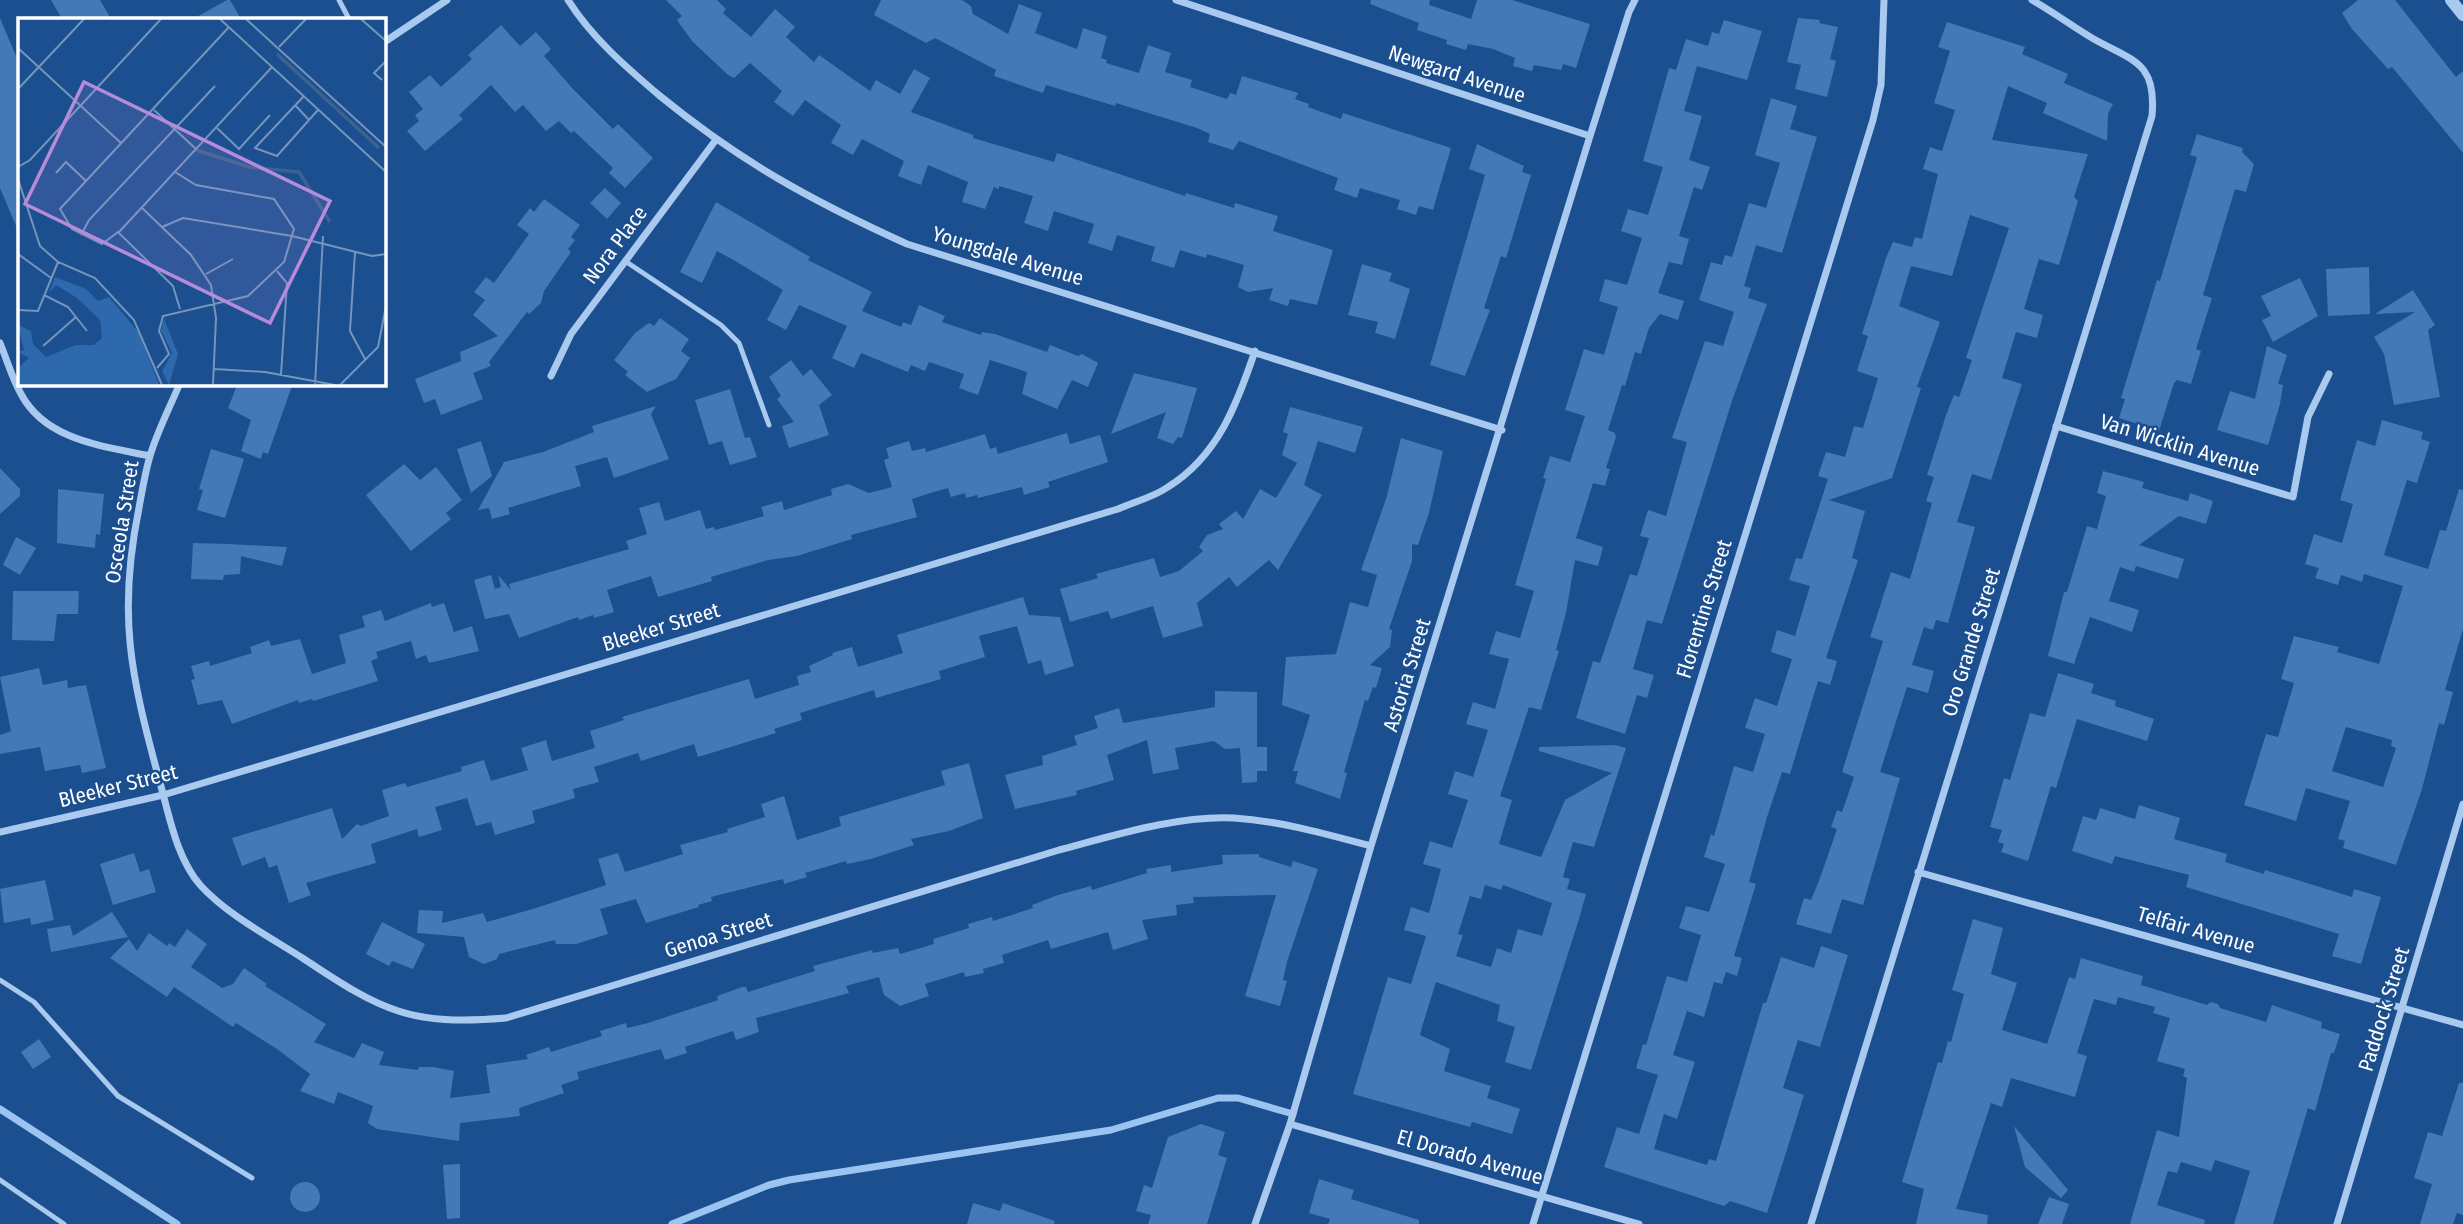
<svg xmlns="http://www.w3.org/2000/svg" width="2463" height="1224" viewBox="0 0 2463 1224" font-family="'Fira Sans Condensed',sans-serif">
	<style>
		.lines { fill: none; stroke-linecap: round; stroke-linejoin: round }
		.stream { stroke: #9cc4f0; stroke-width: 7 }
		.building { fill: #4478b7; fill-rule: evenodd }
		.service { stroke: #a9c9ee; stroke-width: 5 }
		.minor { stroke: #a9c9ee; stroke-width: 7 }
		.tertiary { stroke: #a9c9ee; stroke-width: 12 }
		.labels { text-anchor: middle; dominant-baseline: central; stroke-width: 5; stroke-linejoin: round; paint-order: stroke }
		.street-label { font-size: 21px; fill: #fff; stroke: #1b4f8f }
		.inset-river { fill: none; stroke: #3c6290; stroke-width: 3.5 }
		.inset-road { fill: none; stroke: #7695bc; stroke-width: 2 }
		.view { fill: #b68bdc; fill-opacity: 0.15; stroke: #b68bdc; stroke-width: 3.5 }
		.inset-edge { fill: none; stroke: #fff; stroke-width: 3.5 }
	</style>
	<rect width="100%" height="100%" fill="#1b4f8f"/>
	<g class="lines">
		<path class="stream" d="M0,1109L177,1224
			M672,1224L769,1185L789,1180L1111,1130L1218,1098H1238L1293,1114"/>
	</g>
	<path class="building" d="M51,0H100L111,19H62Z
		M227,0H230L241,19H193Z
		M666,0H717L726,9L723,13L751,37L775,9L795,27L786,37L814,62L819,55L870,91L876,80L900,94L914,69L930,78L911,112L973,135V138L1054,162L1057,153L1185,196L1186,193L1234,208L1235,203L1278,216L1273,231L1333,250L1317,305L1290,299L1288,306L1269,300L1273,288L1248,292L1238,287L1244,265L1207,254L1206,258L1180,250L1174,268L1151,261L1155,247L1117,235L1112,251L1088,243L1094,224L1054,211L1048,231L1024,223L1033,196L999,186V189L994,187L985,209L962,202L968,182L928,165L921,185L898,176L904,161L862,139L853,155L831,143L841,125L805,100L793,116L774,102L782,91L750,63L734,78L728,75L692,41L677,20L682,16Z
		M881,0H962L971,6L973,14L1008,34L1019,4L1042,13L1035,33L1077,49L1083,28L1107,36L1101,58L1107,60L1106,63L1139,73L1148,45L1171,53L1165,72L1192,80L1190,87L1227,99L1230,93L1236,95L1242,76L1298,93L1295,99L1309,104L1308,107L1341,119L1343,113L1451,148L1433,210L1419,206L1416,215L1397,209L1400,200L1360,188L1357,198L1334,190L1338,178L1239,141L1233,150L1208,142L1210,134L1197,128L1116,103L1115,106L1046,85L1043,93L994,76L996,70L935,38L926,43L874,15Z
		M1371,0H1430L1429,5L1471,19L1477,0H1512L1590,24L1576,68L1563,64L1561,70L1534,65L1532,71L1513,66L1515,58L1493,49L1468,44L1466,50L1446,44L1447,40L1417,30L1419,23L1370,4Z
		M2358,0H2395L2456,77L2463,71V153L2392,67L2388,69L2352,29L2342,13Z
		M0,18L19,63V233L0,188Z
		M1798,18L1820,20L1819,23L1838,27L1830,59L1836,61L1827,97L1795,89L1801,65L1787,62Z
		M1724,20L1762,31L1747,80L1697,66L1684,111L1702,116L1689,160L1710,167L1702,190L1694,187L1679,236L1689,239L1682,265L1669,262L1658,293L1684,301L1678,320L1660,314L1649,328L1641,354L1635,352L1625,386L1622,385L1608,430L1615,433L1616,437L1606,468L1610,469L1605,486L1593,483L1576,538L1603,547L1598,566L1575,560L1566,613L1556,650L1559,651L1541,710L1529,707L1500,796L1512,800L1499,844L1541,857L1565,800L1612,773L1539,751V747L1615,745L1626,748L1594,847L1573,842L1568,859L1563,877L1570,879L1567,889L1586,894L1579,919L1531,1070L1505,1062L1515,1027L1497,1021L1500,1005L1436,982L1422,1027L1420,1035L1450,1049L1444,1071L1491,1086L1487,1098L1520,1109L1512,1134L1472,1122L1470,1127L1353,1094L1388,977L1411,984L1426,936L1404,930L1411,907L1429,913L1441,869L1423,864L1430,841L1452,848L1468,800L1448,794L1455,771L1473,777L1488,730L1466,724L1473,702L1495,709L1509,659L1489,654L1496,631L1520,638L1534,591L1515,585L1546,479L1543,478L1550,456L1570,462L1585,416L1565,410L1584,349L1604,355L1618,307L1599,301L1605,279L1627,285L1642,238L1621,231L1628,209L1648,215L1663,167L1643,161L1669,68L1676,70L1686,39L1708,46L1712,32L1719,34ZM1485,885L1501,890L1503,885L1552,903L1542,936L1518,929L1511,953L1497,948L1491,967L1456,956L1463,935L1458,934L1470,896L1481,899Z
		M1947,22L2025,47L2022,54L2068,74L2064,83L2113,104L2108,114L2107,141L2043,113L2047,103L2008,86L1992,140L2088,154L2074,197L2078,201L2059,265L2039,259L2024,309L2043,315L2037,338L2016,332L2002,378L2022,384L1991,480L1972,474L1957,522L1975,527L1948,623L1936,620L1933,630L1924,627L1912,665L1934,671L1928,693L1907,687L1880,772L1900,778L1863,905L1842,899L1831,934L1796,924L1804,898L1811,900L1820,878L1837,829L1831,827L1837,810L1842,812L1854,777L1842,772L1883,641L1870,637L1891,572L1910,579L1932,503L1926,501L1934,477L1927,475L1946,415L1954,395L1959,397L1972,360L1966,358L2009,228L1970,215L1952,276L1911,266L1899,306L1940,322L1917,387L1921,388L1892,478L1829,500L1865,511L1852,558L1858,560L1826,658L1837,661L1830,685L1818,681L1790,774L1782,772L1767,817L1749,882L1756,884L1734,956L1742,958L1737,976L1726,972L1722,984L1714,982L1704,1017L1687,1011L1673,1055L1695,1062L1677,1119L1664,1114L1654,1149L1707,1165L1709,1159L1716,1161L1763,1003H1766L1781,957L1814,968L1821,946L1848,955L1820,1047L1798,1040L1783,1088L1804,1095L1767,1213L1730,1201L1724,1206L1604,1167L1617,1127L1639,1134L1658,1075L1636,1068L1643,1044L1646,1045L1667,976L1687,982L1701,935L1679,928L1686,906L1709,912L1725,864L1704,857L1711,834L1714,836L1734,766L1753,772L1765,734L1745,728L1755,698L1777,706L1792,659L1771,652L1777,630L1795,636L1810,586L1789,580L1796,558L1802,559L1828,479L1818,476L1826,452L1845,457L1854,426L1863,428L1878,378L1857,371L1868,336L1862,334L1886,258L1893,242L1912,247L1915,237L1922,239L1938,174L1923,169L1930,147L1942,151L1955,110L1934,103L1950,51L1938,47Z
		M501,25L520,46L536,32L551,49L544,56L573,89L613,129L618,124L653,158L625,188L609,173L613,168L574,131L571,133L559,121L546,131L523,105L515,112L491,85L459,115L463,119L425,151L407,131L419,121L415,115L423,109L409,92L430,75L441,87L472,59L468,55Z
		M1771,98L1797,106L1790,129L1817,137L1782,253L1756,245L1744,286L1751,288L1748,298L1767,304L1732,401L1662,624L1647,620L1633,669L1654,675L1647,698L1637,695L1625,734L1576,718L1593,661L1600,663L1630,574L1637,576L1649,538L1640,536L1648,510L1666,516L1687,442L1672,438L1705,341L1723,346L1734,312L1699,300L1711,262L1722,265L1725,255L1732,257L1749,203L1766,208L1780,163L1755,155Z
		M2197,134L2243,148L2242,152L2254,164L2246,192L2235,189L2203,295L2212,298L2196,349L2201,351L2191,384L2177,380L2174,383L2159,431L2119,418L2125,399L2121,398L2157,280L2160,281L2197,157L2190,155Z
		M1477,144L1524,166L1522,172L1531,175L1506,258L1501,256L1484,308L1490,310L1465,376L1430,365L1485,175L1469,169Z
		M605,188L621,203L607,219L590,203Z
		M544,199L580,225L571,237L575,240L568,249L571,252L544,291L541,303L529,314L527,312L489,362L491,366L473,373L483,399L441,415L435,399L424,403L415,379L461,361L460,352L498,336L473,315L485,300L474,292L486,277L494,283L529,234L517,225L530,208L534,212Z
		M716,202L810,257L808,260L872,292L862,311L901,327L903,322L911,325L919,305L945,316L942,322L981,335L982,332L995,334L1047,352L1050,345L1078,356L1082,354L1098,363L1088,387L1072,380L1057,409L1022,394L1027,372L990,360L978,395L959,388L964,374L929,362L925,371L911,365L908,372L861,353L854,368L832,358L847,326L799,305L786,330L767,320L783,290L737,262L717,251L702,283L680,272Z
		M1362,264L1392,273L1389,281L1410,289L1395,339L1375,333L1378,322L1348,315Z
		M2369,267L2370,314L2328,316L2326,269Z
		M2300,278L2318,316L2273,342L2262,320L2271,316L2261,296Z
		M2413,290L2435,325L2428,330L2440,397L2394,405L2384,354L2374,337L2415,312L2375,314Z
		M660,318L689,339L681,351L690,358L676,379L647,392L625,375L628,372L614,360L635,333L649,323L654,326Z
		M2267,346L2287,355L2278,384L2283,385L2280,404L2268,445L2217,430L2230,391L2255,399Z
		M791,360L803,376L811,369L832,395L819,405L829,435L789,448L782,426L794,422L777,399L781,396L769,377Z
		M1134,373L1197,388L1182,438L1178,437L1173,444L1157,438L1166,412L1111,434Z
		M238,383H293L268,454L263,452L261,459L241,451L251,420L228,408Z
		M730,389L745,438L750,437L757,457L730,465L722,441L709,445L695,400Z
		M656,406L651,414L669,459L614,478L607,457L575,466L581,486L508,508L510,514L492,519L489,508L478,510L504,462L543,452L594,432L592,426Z
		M1290,407L1363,427L1355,453L1318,441L1304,485L1322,495L1278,570L1269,560L1237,587L1229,577L1197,603L1203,626L1163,638L1153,606L1111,619L1108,611L1070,622L1060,589L1098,578L1096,574L1154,558L1160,577L1179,571L1203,551L1199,547L1207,535L1223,529L1219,524L1236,511L1243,519L1260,489L1276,498L1297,463L1282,455L1288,434L1283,432Z
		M2382,420L2423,432L2421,439L2430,442L2417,483L2407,480L2384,555L2428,569L2440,530L2446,531L2459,489L2463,490V629L2445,690L2453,692L2444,725L2439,723L2422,789L2396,865L2343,848L2345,841L2338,839L2350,801L2306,788L2296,821L2244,805L2266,734L2278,737L2294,683L2281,679L2294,636L2339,647L2337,652L2379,664L2403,586L2364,574L2362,582L2341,575L2338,585L2315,578L2319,568L2305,564L2314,534L2342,543L2353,504L2340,500L2357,440L2375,446ZM2346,727L2392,740L2391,746L2396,748L2383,787L2332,771Z
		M1067,433L1070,444L1100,435L1108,462L1048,482L1050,487L1024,495L1022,487L978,498L977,495L966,498L965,493L951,497L948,488L930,493L912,499L917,517L851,535L852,539L797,556L768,560L711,577L712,581L658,597L651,576L607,590L614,612L594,618L593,615L579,620L578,617L519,638L509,614L485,619L474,580L491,575L495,589L501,587L498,575L511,590L509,584L629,549L626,541L647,534L639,508L659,502L665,521L700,510L706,529L714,527L715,530L764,516L761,507L782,501L784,510L832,495L831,489L848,484L869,493L892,487L884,460L889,458L886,448L909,441L912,451L925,448L926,452L985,434L990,449L996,447L998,454Z
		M1401,438L1443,451L1429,513L1418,545L1412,544V561L1389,629L1392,630L1390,647L1370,665L1382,668L1376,688L1373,687L1368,701L1365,700L1344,772L1347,773L1340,799L1295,783L1298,771H1293L1310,715L1282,705L1286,657L1336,654L1350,602L1368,607L1377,575L1361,570L1386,499Z
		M481,441L492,476L471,493L457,449Z
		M211,449L244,459L225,518L197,510L203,490L199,489Z
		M404,464L420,480L436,467L462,500L446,513L451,519L411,551L366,495Z
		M0,468L20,489V496L0,514Z
		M2103,471L2144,482L2142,488L2188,501L2190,493L2213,501L2206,524L2179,516L2139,545L2184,559L2178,579L2136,566L2134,572L2120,567L2109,601L2139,610L2132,632L2090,617L2074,664L2048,656L2064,592H2067L2087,526L2097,529L2106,496L2097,493Z
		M58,489L104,494L100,535L96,534L95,548L57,543Z
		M16,537L36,548L20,575L3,565Z
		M193,543L229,544L287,547L282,566L241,556L240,574L224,575L223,580L191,579Z
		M13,591H79L78,614H57L54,641L12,640Z
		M1023,597L1029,615L1060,617L1074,666L1045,675L1041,660L1028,664L1017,626L979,636L985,657L939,671L941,679L876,698L874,690L800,713L802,720L774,729L776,733L698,757L694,744L641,761L638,753L594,767L599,782L573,789L575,798L532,811L535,823L495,835L491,822L476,826L467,798L435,807L442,830L419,837L417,829L371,844L376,863L306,883L311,895L289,903L277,865L269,868L265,857L242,866L232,838L332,808L342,839L357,824L361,826L389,816L382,790L405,783L407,787L462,771L461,767L484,760L491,781L528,770L521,748L546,740L552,761L595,748L590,731L624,720L622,717L749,679L755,699L799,685L797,676L811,672L809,666L833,655L832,653L852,647L858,667L903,653L897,635Z
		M431,603L432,607L444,603L454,632L472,626L479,651L429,663L426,655L416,659L411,641L376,652L378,658L371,661L378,681L313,701L312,699L299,703L298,700L232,724L222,700L198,705L191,680L195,679L191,666L209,661L210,666L252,653L250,647L269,640L271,646L300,639L312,674L346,663L339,635L365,627L362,616L381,610L385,621Z
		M39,668L43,685L67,680L68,688L86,685L106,768L82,773L80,765L45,771L40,747L0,754V735L11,731L0,677Z
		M2058,673L2094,684L2091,693L2116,701L2115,706L2154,719L2147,741L2077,719L2056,788L2051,786L2028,861L2001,852L2004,844L1998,842L2002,830L1990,827L2004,778L2010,780L2030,713L2045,717Z
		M1215,691L1257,692V747H1267V771H1257V782L1242,783L1240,748L1225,749L1214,741L1175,748L1179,769L1153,774L1147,740L1107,755L1114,780L1076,791L1077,795L1015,809L1005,775L1043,765L1042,756L1077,745L1074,736L1098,728L1094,716L1119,708L1123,723L1215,707Z
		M969,763L983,818L949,831L911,839L914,845L871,859L847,864L846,861L805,873L807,877L784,884L783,879L711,897L712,901L698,905L699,907L646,923L636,899L600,909L608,934L576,944H556L555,940L499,954L497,959L484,964L469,957L464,937L417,933L419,910L443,911L442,923L483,913L487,922L536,908L606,885L598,859L618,853L625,872L683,854L680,845L728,832L727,829L765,817L761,804L784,796L797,840L841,826L839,817L945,785L941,771Z
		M2139,805L2180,818L2174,839L2227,854L2225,862L2264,874L2265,870L2352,897L2354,889L2381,897L2361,964L2332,956L2339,934L2186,887L2189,875L2115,856L2112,864L2072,851L2083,816L2096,820L2100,808L2135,819Z
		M134,853L140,872L149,869L156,892L113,905L100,864Z
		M1259,854V857L1291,867L1293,861L1318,869L1287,962L1283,980L1287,981L1280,1006L1245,996L1276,895L1193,897L1194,903L1176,905L1177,915L1142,920L1148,939L1113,950L1108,932L1051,949L1048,940L1002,955L1004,963L983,969L984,973L965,977L964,972L925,984L929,996L900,1006L884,995L879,977L846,986L849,993L756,1018L759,1032L736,1040L733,1031L685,1047L687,1053L665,1060L661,1049L577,1072L579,1079L561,1085L564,1093L519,1108L520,1116L460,1123L459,1141L377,1129L368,1123L373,1106L338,1092L334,1104L300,1091L310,1074L277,1049L236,1023L233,1027L174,987L167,997L110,958L129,939L137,951L149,933L167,946L169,943L175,947L187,929L207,944L191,967L222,988L233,984L244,968L267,984L265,986L326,1024L314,1042L354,1058L362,1043L384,1052L379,1065L418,1070L419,1067H433L454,1071L450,1098L490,1093L486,1065L528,1059L526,1055L549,1047L551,1052L602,1036L600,1031L626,1023L627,1028L648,1023L718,1000L717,996L742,987H746L748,992L815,971L813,966L872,950L873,953L898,948L900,954L934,944L933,939L969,928L968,924L992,917L993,921L1033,908L1032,905L1058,895L1091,886L1092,890L1147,873L1146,869L1171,865V872L1223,864L1222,855Z
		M45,880L54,920L31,925L30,918L4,923L0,889Z
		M112,912L128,937L51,952L47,929L70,925L73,936Z
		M1973,919L2003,928L1991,974L2017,983L2002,1030L2047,1044L2069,977L2075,979L2081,958L2143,976L2141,985L2207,1005L2211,1002L2218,1004L2220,1008L2266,1022L2272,1005L2322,1022L2321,1028L2340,1034L2334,1053H2331L2315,1111L2308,1108L2273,1224H2234L2250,1171L2215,1160L2211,1171L2181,1162L2177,1173L2168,1171L2157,1205L2205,1220L2204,1224H2130L2157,1130L2179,1137L2187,1078L2183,1076L2185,1069L2157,1061L2170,1018L2153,1013L2155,1007L2118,997L2116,1005L2094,999L2077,1053L2087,1056L2075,1097L2011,1078L2002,1107L1991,1103L1956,1209L1988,1215L1987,1224H1916L1924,1189L1902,1182L1938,1062L1942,1063L1948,1041L1951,1042L1964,994L1952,990Z
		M382,922L425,944L413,969L392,961L389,966L366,954Z
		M39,1039L51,1057L33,1069L21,1052Z
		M2459,1083H2463V1215L2457,1213L2453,1224H2420L2432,1184L2414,1178L2428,1132L2442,1136Z
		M1201,1124L1225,1132L1218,1155L1227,1158L1207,1224H1148L1151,1215L1136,1211L1144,1185L1152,1188L1168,1137Z
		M2014,1126L2068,1190L2061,1198L2025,1167Z
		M460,1164V1218L447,1219L443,1165Z
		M1319,1179L1354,1190L1351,1199L1419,1220V1224H1328L1330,1219L1309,1213Z
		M290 1197a15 15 0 1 1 30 0a15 15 0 1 1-30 0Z
		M2049,1197L2069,1204L2062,1224H2038Z
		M973,1203L1000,1211L1003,1203L1055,1221L1054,1224H967Z"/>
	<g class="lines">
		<path class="service" d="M339,0L349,19
			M625,261L721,325L739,343L769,425
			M0,980L34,1002L118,1096L252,1178
			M0,1180L64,1224"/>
		<path class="minor" d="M568,0C591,37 627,68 660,96C741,162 812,201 907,244L1502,430
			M1176,0L1590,136L1629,12L1635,0
			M383,43L447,0
			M0,343C7,360 12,378 21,394C46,441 104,446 150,456
			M551,376L571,334L715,141
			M180,383C170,407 157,432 150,456C145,473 142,491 139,508C117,615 131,676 159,779C169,814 176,858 201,886C229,916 270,937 304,959C382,1011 410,1026 506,1018L1059,850C1112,836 1178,815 1234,818C1281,821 1326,834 1371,846
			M2056,426L2293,497L2308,417L2329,374
			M0,832L163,795L1118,509C1134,502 1154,497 1168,487C1218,456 1237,404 1255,351
			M1918,872L2463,1025
			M1290,1124L1639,1224
			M1255,1224L1290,1124L1371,846L1590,136
			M1533,1224L1873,120L1881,85L1884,0
			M1811,1224L2152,116C2157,61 2132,61 2092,38C2072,26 2053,12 2032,0
			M2337,1224L2463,804"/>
		<path class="tertiary" d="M2451,0L2463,15"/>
	</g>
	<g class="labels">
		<g class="street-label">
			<text transform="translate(1457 74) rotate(18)">Newgard Avenue</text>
			<text transform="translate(615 245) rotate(-53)">Nora Place</text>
			<text transform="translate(1008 256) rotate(17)">Youngdale Avenue</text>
			<text transform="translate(2180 445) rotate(17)">Van Wicklin Avenue</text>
			<text transform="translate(122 522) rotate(-81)">Osceola Street</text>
			<text transform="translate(1704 609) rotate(-73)">Florentine Street</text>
			<text transform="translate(661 627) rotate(-17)">Bleeker Street</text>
			<text transform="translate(1971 642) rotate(-73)">Oro Grande Street</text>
			<text transform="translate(1407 675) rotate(-73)">Astoria Street</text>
			<text transform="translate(118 786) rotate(-14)">Bleeker Street</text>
			<text transform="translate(2196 930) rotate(16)">Telfair Avenue</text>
			<text transform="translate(718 935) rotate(-17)">Genoa Street</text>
			<text transform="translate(2384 1009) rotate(-73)">Paddock Street</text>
			<text transform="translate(1470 1157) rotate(16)">El Dorado Avenue</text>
		</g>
	</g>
	<g transform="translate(18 18)">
		<rect width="368" height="368" fill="#1b4f8f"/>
		<path d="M37,259L68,271L80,283L91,279L121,315L141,367H0V350L11,340L0,334L6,332L0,307L13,313L15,326L28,339L58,327H76L84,320L82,302L59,280L38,267L31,275ZM146,301L160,336L151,367L144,353L154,335L143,312Z" fill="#2e69ad"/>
		<path class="inset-river" d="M259,36L361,130M178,132L231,149L281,154L312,204"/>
		<path class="inset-road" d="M202,1L368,154M228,1L368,129M343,1L368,23M261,29L288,1M0,30L103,125M364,62L356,55L368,43M0,71L66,1M286,78L237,130L259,138L291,102M277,87L291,102L300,92M136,92L178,131M199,110L221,131L252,97M0,149L12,142L143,1M38,155L48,144L68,163M0,161L22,228L40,244L77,260L116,302L144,367M123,189L173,237L193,267L198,300L195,367M144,209L165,200L274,218L354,238L368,236M101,214L254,49M63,217L71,202L197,68M337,234L332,313L347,341M0,236L33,260M259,253L269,265L263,357M188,256L215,241M26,277L50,289L69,313M162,291L155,268L100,214L84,226L54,211L42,191L211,9M0,292L20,293L40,244M25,328L58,299M139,350L151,336L141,313L145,298L230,278L266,244L276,211L256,181L178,167L157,154M196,351L247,354L317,367M297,367L305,218M322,367L360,329L368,288"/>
		<path class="view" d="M66,64L312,183L252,305L7,186Z"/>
		<rect width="368" height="368" class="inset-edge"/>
	</g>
</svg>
